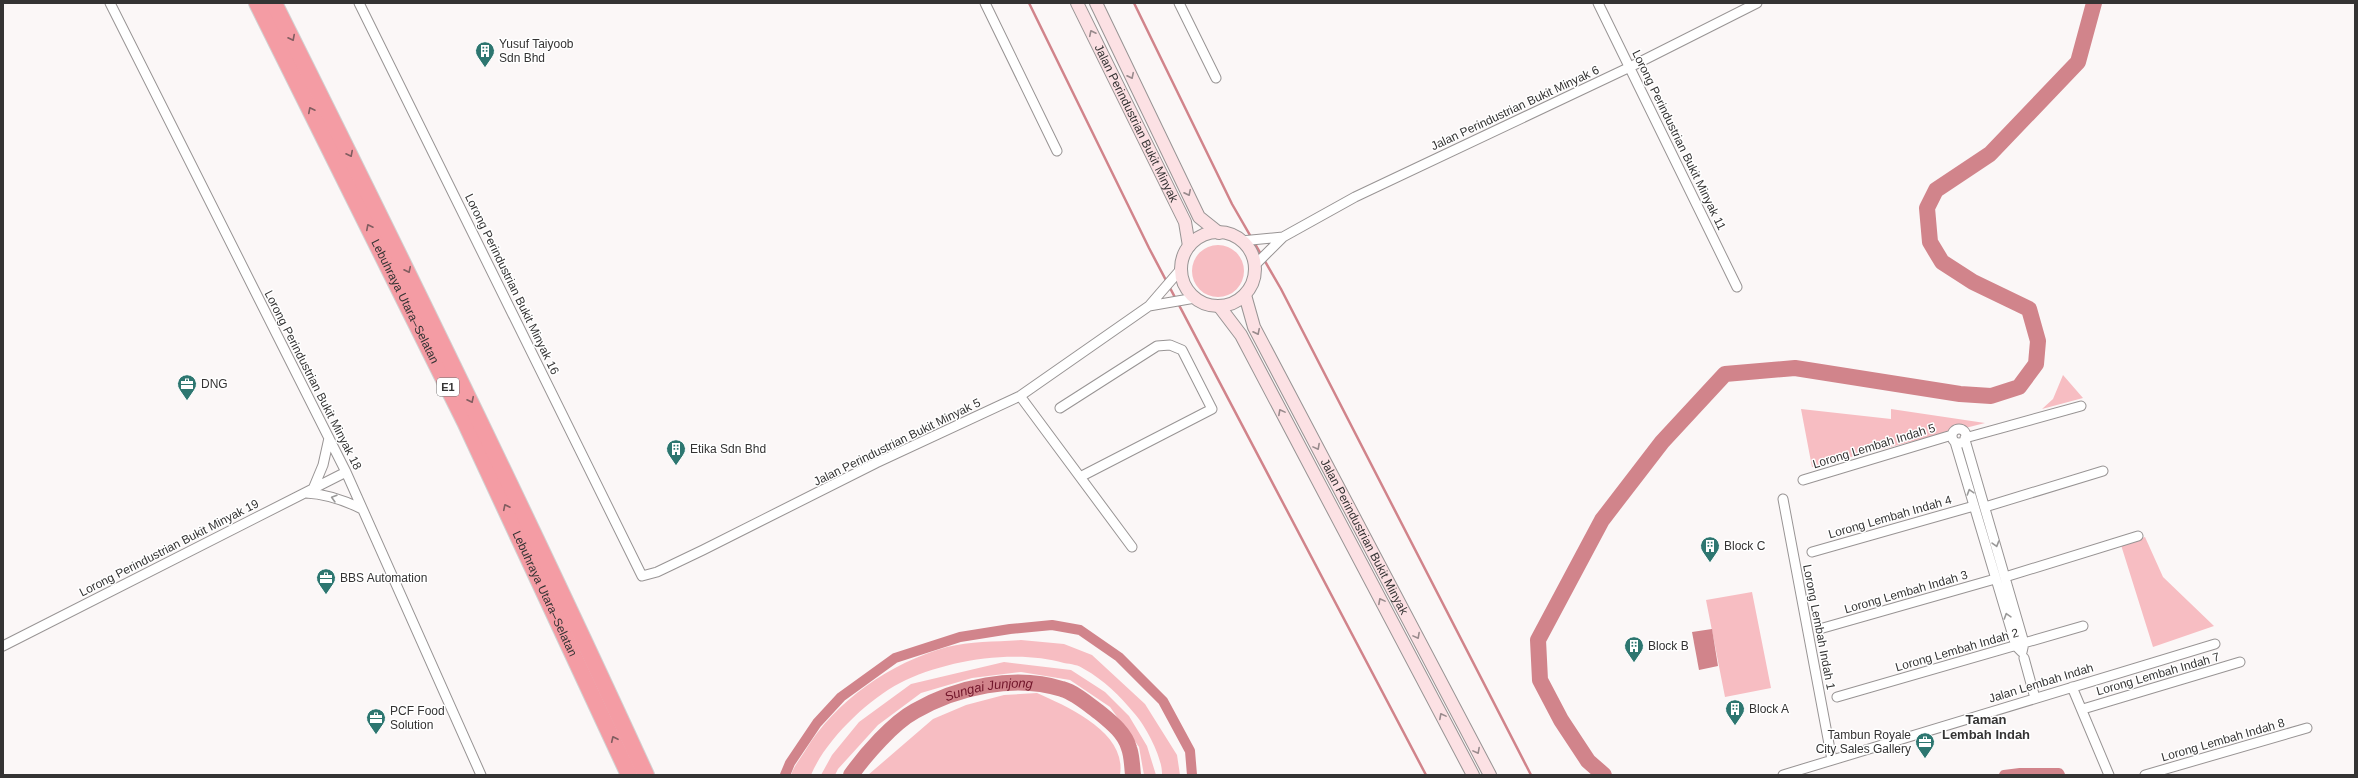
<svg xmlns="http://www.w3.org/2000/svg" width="2358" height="778" viewBox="0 0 2358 778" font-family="Helvetica,sans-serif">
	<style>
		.green { fill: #f7bdc2 }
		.water { fill: #d1848b }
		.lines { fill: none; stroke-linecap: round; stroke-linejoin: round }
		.stream { stroke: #d1848b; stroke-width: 2.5 }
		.canal { stroke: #d1848b; stroke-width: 10 }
		.river { stroke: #d1848b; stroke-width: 16 }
		.street-casing { stroke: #989494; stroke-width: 11 }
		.secondary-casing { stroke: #989494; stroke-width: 14 }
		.highway-casing { stroke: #d2d2d2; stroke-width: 18 }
		.street { stroke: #fff; stroke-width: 9 }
		.secondary { stroke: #fce1e4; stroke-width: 12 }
		.highway { stroke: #f49ca4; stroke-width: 16 }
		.oneway { stroke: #988a8c }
		.oneway2 { stroke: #815d60 }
		.oneway3 { stroke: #9a9999 }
		.labels { text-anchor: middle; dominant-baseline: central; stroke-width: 3; stroke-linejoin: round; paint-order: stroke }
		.shield { fill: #fff; stroke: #717070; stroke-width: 1 }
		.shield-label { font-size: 11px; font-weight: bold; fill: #343333 }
		.poi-label { font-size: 12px; fill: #343333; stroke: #fff; text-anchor: start }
		.street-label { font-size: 12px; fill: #343333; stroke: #fff }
		.water-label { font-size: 13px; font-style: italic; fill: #71152a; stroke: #fff }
		.neighbourhood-label { font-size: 13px; font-weight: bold; fill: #343333; stroke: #fff }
	</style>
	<rect width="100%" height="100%" fill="#fbf7f7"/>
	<path class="green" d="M1192 271a26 26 0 1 1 52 0a26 26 0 1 1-52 0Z
		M2063,375L2083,398L2042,409L2053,399Z
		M1801,409L1891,419V409L1985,423L1812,467Z
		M2145,537L2163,577L2214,626L2153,647L2121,545Z
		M1752,592L1771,688L1725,697L1706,600Z
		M1021,640L1064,644L1092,655L1145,704L1177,755L1180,775H1162C1163,758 1145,725 1134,713C1120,696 1104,680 1084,669C1079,665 1071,664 1064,663C1015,649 945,660 900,683C867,700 825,741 811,775H791C794,766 800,759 805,751C836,700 890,663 947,647C971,641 997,642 1021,640Z
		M1004,662L1071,670L1105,692L1129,716L1147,746L1156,775H1144L1139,747L1110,707L1070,680L1021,672L972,678L921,693L878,725L838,769L835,775H821L832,755L859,722L911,684Z
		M1037,693C1068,707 1127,732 1120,775H868L933,719L966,705L1004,695Z"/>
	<path class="water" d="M1712,629L1718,666L1699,670L1692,632Z"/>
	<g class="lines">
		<path class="stream" d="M1029,3L1149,248L1426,775
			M1134,3L1232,204L1281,289L1531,775"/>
		<path class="canal" d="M785,775L790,763L817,723L841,697L895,658L960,637L1010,629L1052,625L1080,630L1119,657L1163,701L1190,751L1192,775
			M2004,775L2020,773H2059L2060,775"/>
		<g class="river">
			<path id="s1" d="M851,775C866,754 893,723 915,711C957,687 1015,674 1062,689C1076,693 1089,705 1100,713C1111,722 1125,733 1129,748C1132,756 1132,766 1133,775"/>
			<path d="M1604,775L1588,761L1561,720L1540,680L1538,640L1602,520L1662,442L1725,374L1795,368L1960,394L1991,396L2019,387L2036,364L2038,341L2029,309L1973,282L1942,262L1930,242L1927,208L1936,190L1990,154L2078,62L2094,3"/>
		</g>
		<defs>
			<path id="street" d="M110,3L346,472L481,775
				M359,3L642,576L657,572L703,550L876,463L1020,396L1149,306L1181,269
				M985,3L1057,151
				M1179,3L1216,78
				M1598,3L1737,287
				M1241,241L1283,237
				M1255,265L1283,237L1355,197L1630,67L1757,3
				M1149,306L1195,298
				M1020,396L1132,547
				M1060,408L1157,346L1170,345L1182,350L1212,409L1080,477
				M1952 436a7 7 0 1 1 14 0a7 7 0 1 1-14 0Z
				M1965,438L2081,406
				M1955,442L2016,646L2022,652L2024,643L1965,440
				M1803,480L1952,435
				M313,489L323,465L329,438
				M306,493C327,494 344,500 362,509
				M1783,499L1832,760
				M1985,507L2103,471
				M1812,552L1974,506
				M2005,577L2138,536
				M1823,628L1995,579
				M3,646L346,472
				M2024,658L2035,698
				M2072,687L2109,775
				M1837,697L2083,626
				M2083,709L2240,662
				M1783,775L2215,644
				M2145,775L2307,728"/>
			<g id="secondary">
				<path id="s2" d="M1077,3L1185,222L1189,246"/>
				<path d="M1096,3L1199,217L1219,233"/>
				<circle cx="1218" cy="269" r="37"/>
				<path id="s3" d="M1245,295L1254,327L1490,775"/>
				<path d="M1219,306L1241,335L1473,775"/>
			</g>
			<g id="highway">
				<path id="s4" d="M257,3L465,422L629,775"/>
				<path d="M274,3C402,259 527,515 646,775"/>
			</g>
		</defs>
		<use href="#street" class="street-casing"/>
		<use href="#secondary" class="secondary-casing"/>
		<use href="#highway" class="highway-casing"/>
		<use href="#street" class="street"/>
		<use href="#secondary" class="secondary"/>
		<use href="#highway" class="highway"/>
	</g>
	<defs><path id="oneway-chevron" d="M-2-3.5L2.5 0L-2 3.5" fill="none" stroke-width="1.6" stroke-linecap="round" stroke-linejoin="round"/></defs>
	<g class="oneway">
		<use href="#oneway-chevron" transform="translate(1092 33) rotate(-116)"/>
		<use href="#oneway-chevron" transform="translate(1131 76) rotate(64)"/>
		<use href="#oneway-chevron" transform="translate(1188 193) rotate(64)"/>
		<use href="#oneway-chevron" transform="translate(1257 332) rotate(64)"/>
		<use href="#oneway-chevron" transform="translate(1281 412) rotate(-118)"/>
		<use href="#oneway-chevron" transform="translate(1317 447) rotate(62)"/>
		<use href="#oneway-chevron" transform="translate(1381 601) rotate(-118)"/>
		<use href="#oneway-chevron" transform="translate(1417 636) rotate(62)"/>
		<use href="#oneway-chevron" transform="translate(1442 716) rotate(-118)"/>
		<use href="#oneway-chevron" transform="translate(1477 751) rotate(62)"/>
	</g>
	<g class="oneway2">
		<use href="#oneway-chevron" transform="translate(292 38) rotate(63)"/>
		<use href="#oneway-chevron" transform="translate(311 110) rotate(-117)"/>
		<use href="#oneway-chevron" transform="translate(350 154) rotate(63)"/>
		<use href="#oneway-chevron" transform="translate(369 227) rotate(-117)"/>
		<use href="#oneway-chevron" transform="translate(408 270) rotate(64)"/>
		<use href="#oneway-chevron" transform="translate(471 400) rotate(64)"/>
		<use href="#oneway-chevron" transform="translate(506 507) rotate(-116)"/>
		<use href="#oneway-chevron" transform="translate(614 739) rotate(-115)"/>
	</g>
	<g class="oneway3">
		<use href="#oneway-chevron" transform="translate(1970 492) rotate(-107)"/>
		<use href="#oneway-chevron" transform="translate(334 498) rotate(-164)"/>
		<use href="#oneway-chevron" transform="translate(1996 544) rotate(74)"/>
		<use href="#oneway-chevron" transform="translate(2007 616) rotate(-107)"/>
	</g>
	<defs>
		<symbol id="building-pin" viewBox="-11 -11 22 30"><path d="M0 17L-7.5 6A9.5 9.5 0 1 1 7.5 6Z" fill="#2d7670" stroke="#fff"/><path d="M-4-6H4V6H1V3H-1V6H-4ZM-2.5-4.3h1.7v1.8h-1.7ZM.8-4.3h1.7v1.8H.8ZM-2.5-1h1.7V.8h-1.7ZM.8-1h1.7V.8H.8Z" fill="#fff"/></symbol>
		<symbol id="office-pin" viewBox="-11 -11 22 30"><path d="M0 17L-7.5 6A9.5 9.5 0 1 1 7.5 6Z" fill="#2d7670" stroke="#fff"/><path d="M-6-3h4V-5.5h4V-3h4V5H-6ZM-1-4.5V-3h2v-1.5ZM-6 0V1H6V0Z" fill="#fff"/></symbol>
	</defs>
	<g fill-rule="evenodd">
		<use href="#building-pin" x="474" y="40" width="22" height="30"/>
		<use href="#office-pin" x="176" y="373" width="22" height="30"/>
		<use href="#building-pin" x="665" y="438" width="22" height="30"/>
		<use href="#building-pin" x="1699" y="535" width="22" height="30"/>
		<use href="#office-pin" x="315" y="567" width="22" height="30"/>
		<use href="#building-pin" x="1623" y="635" width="22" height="30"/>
		<use href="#building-pin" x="1724" y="698" width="22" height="30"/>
		<use href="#office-pin" x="365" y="707" width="22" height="30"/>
		<use href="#office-pin" x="1914" y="731" width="22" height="30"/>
	</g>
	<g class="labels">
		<rect class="shield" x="437" y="378" width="22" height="18" rx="3"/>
		<g class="shield-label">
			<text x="448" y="387">E1</text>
		</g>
		<g class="poi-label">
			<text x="499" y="44">Yusuf Taiyoob<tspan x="499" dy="14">Sdn Bhd</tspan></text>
			<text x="201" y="384">DNG</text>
			<text x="690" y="449">Etika Sdn Bhd</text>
			<text x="1724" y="546">Block C</text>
			<text x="340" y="578">BBS Automation</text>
			<text x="1648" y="646">Block B</text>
			<text x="1749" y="709">Block A</text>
			<text x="390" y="711">PCF Food<tspan x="390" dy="14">Solution</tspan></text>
			<text x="1911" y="735" text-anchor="end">Tambun Royale<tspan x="1911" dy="14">City Sales Gallery</tspan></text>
		</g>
		<g class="street-label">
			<text transform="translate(1515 108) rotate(-25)">Jalan Perindustrian Bukit Minyak 6</text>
			<text stroke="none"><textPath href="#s2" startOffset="134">Jalan Perindustrian Bukit Minyak</textPath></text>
			<text transform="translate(1679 140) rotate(64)">Lorong Perindustrian Bukit Minyak 11</text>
			<text transform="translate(512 284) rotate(64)">Lorong Perindustrian Bukit Minyak 16</text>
			<text stroke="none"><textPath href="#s4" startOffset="333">Lebuhraya Utara–Selatan</textPath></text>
			<text transform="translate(313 380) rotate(63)">Lorong Perindustrian Bukit Minyak 18</text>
			<text transform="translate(897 442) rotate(-26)">Jalan Perindustrian Bukit Minyak 5</text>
			<text transform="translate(1874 446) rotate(-17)">Lorong Lembah Indah 5</text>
			<text transform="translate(1890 517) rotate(-16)">Lorong Lembah Indah 4</text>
			<text stroke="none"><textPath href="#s3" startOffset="270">Jalan Perindustrian Bukit Minyak</textPath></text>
			<text transform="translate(169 548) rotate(-27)">Lorong Perindustrian Bukit Minyak 19</text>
			<text transform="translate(1906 592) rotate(-16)">Lorong Lembah Indah 3</text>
			<text stroke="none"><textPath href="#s4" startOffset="657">Lebuhraya Utara–Selatan</textPath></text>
			<text transform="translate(1819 627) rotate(79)">Lorong Lembah Indah 1</text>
			<text transform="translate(1957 650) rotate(-16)">Lorong Lembah Indah 2</text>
			<text transform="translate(2158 674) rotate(-16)">Lorong Lembah Indah 7</text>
			<text transform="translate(2041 683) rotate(-17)">Jalan Lembah Indah</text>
			<text transform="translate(2223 740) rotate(-16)">Lorong Lembah Indah 8</text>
		</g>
		<g class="water-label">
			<text stroke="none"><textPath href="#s1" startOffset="169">Sungai Junjong</textPath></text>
		</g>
		<g class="neighbourhood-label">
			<text x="1986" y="719">Taman<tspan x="1986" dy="15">Lembah Indah</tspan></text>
		</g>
	</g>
	<rect width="2358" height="778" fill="none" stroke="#343333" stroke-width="8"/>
</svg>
